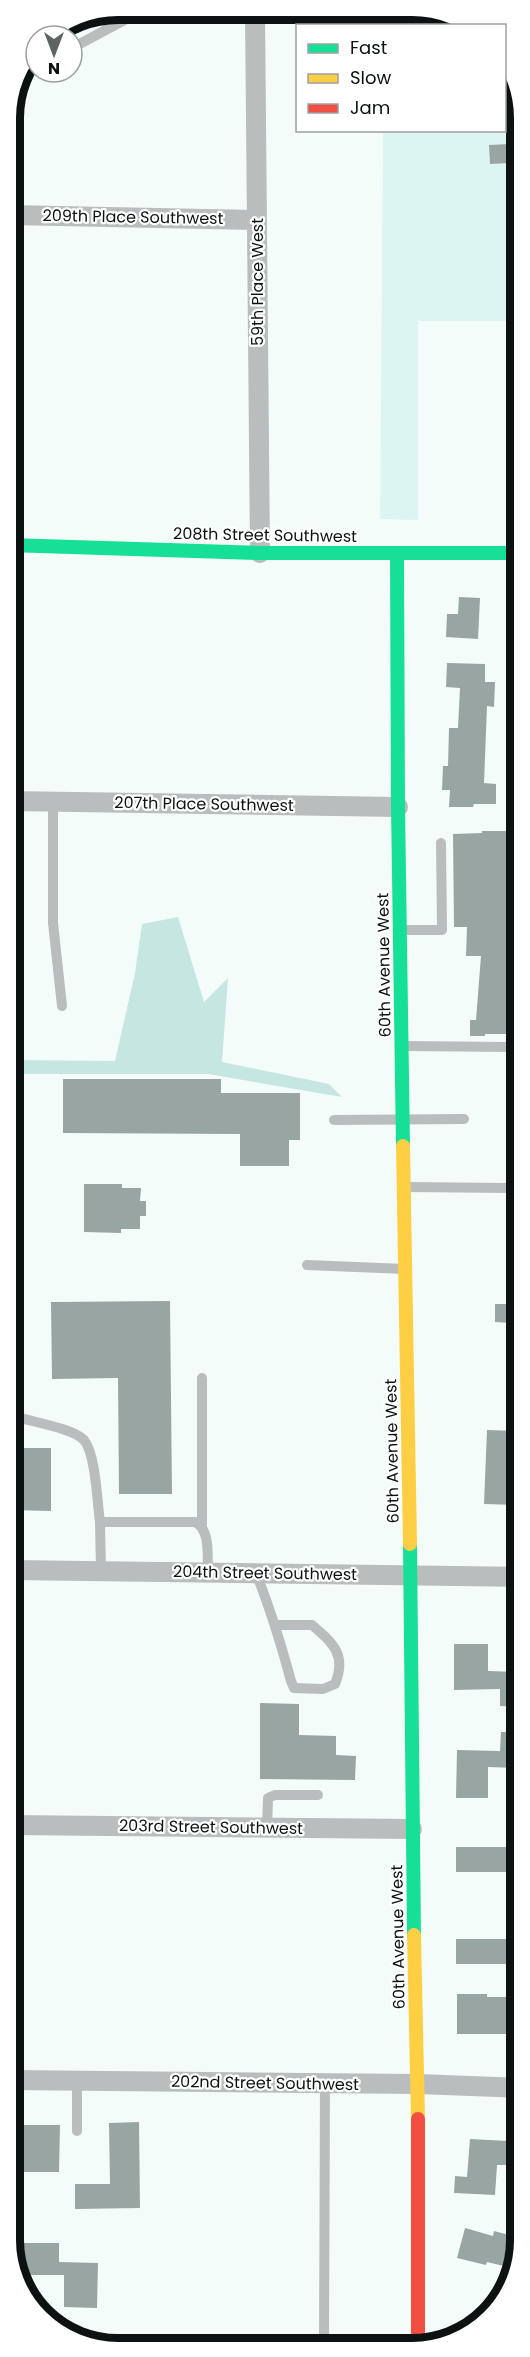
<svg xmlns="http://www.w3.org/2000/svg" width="530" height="2357" viewBox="0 0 530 2357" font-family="Poppins,sans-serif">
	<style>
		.green { fill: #dcf5f2 }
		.forest { fill: #c6e6e1 }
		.building { fill: #98a5a3 }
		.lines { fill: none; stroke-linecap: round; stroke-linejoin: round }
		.lane { stroke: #b9bdbd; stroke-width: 10 }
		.street { stroke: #b9bdbd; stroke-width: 20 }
		.fast { stroke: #16e098; stroke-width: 14 }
		.slow { stroke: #ffcf43; stroke-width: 14 }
		.jam { stroke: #f24e42; stroke-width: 14 }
		.labels { text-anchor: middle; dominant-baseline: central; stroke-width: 4.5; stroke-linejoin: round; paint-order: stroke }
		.street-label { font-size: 16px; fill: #0c1211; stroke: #fff }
		.rim { fill: none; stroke: #0c1211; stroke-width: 8 }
	</style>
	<rect width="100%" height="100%" fill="#f4fcfa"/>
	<path class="green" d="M113,10L63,36H48L76,17Z
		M384,12L440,13L461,25H384Z
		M505,69L520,103V321H418V520L380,519L383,131L504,130Z"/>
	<path class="forest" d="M178,917L204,1002L228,978L222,1062L329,1084L342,1097L208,1074H10V1027L22,1030L10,1060L115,1061L135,973L142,924Z"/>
	<path class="building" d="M511,144V163L490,164L489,145Z
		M459,597L480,598L478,639L446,637L447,614H458Z
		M447,663L485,664V682H495L494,707L487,706L484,783L496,784V804H474L473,807H449L450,790H442L443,766H448L449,728H458L460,688L446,687Z
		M482,831H512L514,943H520V957H517L516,979H513L511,1034H485V1036H470V1020H476L481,956H466L467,927H454L453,834L482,833Z
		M63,1079H221V1093H300V1140H289V1166H240V1134L63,1133Z
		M84,1184H122V1188H141L140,1201H146V1216H140V1229H121V1233L84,1232Z
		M170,1301L172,1494H119L118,1378L52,1379L51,1302Z
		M495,1304H513L512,1323L495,1322Z
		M487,1430L515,1431L513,1475L521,1476V1505L484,1504Z
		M10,1448H51V1511L10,1510Z
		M454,1644H488V1671L521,1672V1707L500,1706V1689L454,1690Z
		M260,1703L299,1704V1735L336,1736V1755L356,1756L355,1780L260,1779Z
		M501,1732H521V1768L488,1767V1798H456L457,1750L500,1751Z
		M456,1847H521V1872H456Z
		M456,1939H521V1964H456Z
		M457,1994H487V1997H521V2036H507V2034H457Z
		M139,2122L140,2208L75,2209V2184H110L109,2123Z
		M18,2125H60L59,2172H17Z
		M470,2139L509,2141L507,2165H497L495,2195L454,2193L455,2176L467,2177Z
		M465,2228L493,2236L494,2231L521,2238V2246L512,2268L487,2262L486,2265L457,2258Z
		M15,2243H59V2262L98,2263L97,2308L64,2307V2275H20L15,2265Z"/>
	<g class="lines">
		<path class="lane" d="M72,48L145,9
			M53,802V923L62,1006
			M400,930H442L441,843
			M404,1046L520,1047
			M334,1120L464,1119
			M404,1187L520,1188
			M307,1265L405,1269
			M202,1378V1525
			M10,1413L14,1416C31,1422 73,1428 84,1440C96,1455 97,1502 100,1522
			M101,1571L100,1522H195C211,1530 207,1556 208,1572
			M256,1573C270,1608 281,1644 291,1681L294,1688L323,1689L335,1684C347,1655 333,1643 312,1625H276
			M267,1828L268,1798L275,1795H318
			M77,2080V2131
			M324,2347L325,2083"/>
		<path class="street" d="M255,11L260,553
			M9,215L257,220
			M9,801L398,807
			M10,1570L521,1577
			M10,1825L412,1829
			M10,2080L418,2084L521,2088"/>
		<path class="fast" d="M9,545L260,553H520
			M397,554L398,807L403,1146
			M410,1544L414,1935"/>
		<path class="slow" d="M403,1146L410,1544
			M414,1935L418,2119"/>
		<path class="jam" d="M418,2119V2347"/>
	</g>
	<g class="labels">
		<g class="street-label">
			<text transform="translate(133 217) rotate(1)">209th Place Southwest</text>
			<text transform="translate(257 282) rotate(-90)">59th Place West</text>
			<text transform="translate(265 535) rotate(1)">208th Street Southwest</text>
			<text transform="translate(204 804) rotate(1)">207th Place Southwest</text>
			<text transform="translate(384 965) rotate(-91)">60th Avenue West</text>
			<text transform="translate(392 1451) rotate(-91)">60th Avenue West</text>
			<text transform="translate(265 1573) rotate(1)">204th Street Southwest</text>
			<text transform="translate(211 1827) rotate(1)">203rd Street Southwest</text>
			<text transform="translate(398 1937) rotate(-91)">60th Avenue West</text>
			<text transform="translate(265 2083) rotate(1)">202nd Street Southwest</text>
		</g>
	</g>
	<path d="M0 0H530V2357H0ZM118 20H412A98 98 0 0 1 510 118V2240A98 98 0 0 1 412 2338H118A98 98 0 0 1 20 2240V118A98 98 0 0 1 118 20Z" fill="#fff" fill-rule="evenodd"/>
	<path class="rim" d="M118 20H412A98 98 0 0 1 510 118V2240A98 98 0 0 1 412 2338H118A98 98 0 0 1 20 2240V118A98 98 0 0 1 118 20Z"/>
	<rect x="296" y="24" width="210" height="108" fill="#ffffff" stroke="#9ea0a0" stroke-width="1.5"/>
	<rect x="308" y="44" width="30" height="9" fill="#16e098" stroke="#9ea0a0" stroke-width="1.5"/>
	<text x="350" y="54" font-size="18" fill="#0c1211">Fast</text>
	<rect x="308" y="74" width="30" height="9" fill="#ffcf43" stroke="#9ea0a0" stroke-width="1.5"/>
	<text x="350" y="84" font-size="18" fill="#0c1211">Slow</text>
	<rect x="308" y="104" width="30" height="9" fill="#f24e42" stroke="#9ea0a0" stroke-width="1.5"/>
	<text x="350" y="114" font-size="18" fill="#0c1211">Jam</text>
	<g transform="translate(54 54) rotate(180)"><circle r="28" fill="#ffffff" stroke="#9ea0a0" stroke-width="1.5"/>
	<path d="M0-4.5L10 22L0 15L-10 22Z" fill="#5d6463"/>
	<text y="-9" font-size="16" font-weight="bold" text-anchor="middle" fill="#0c1211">N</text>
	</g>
</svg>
